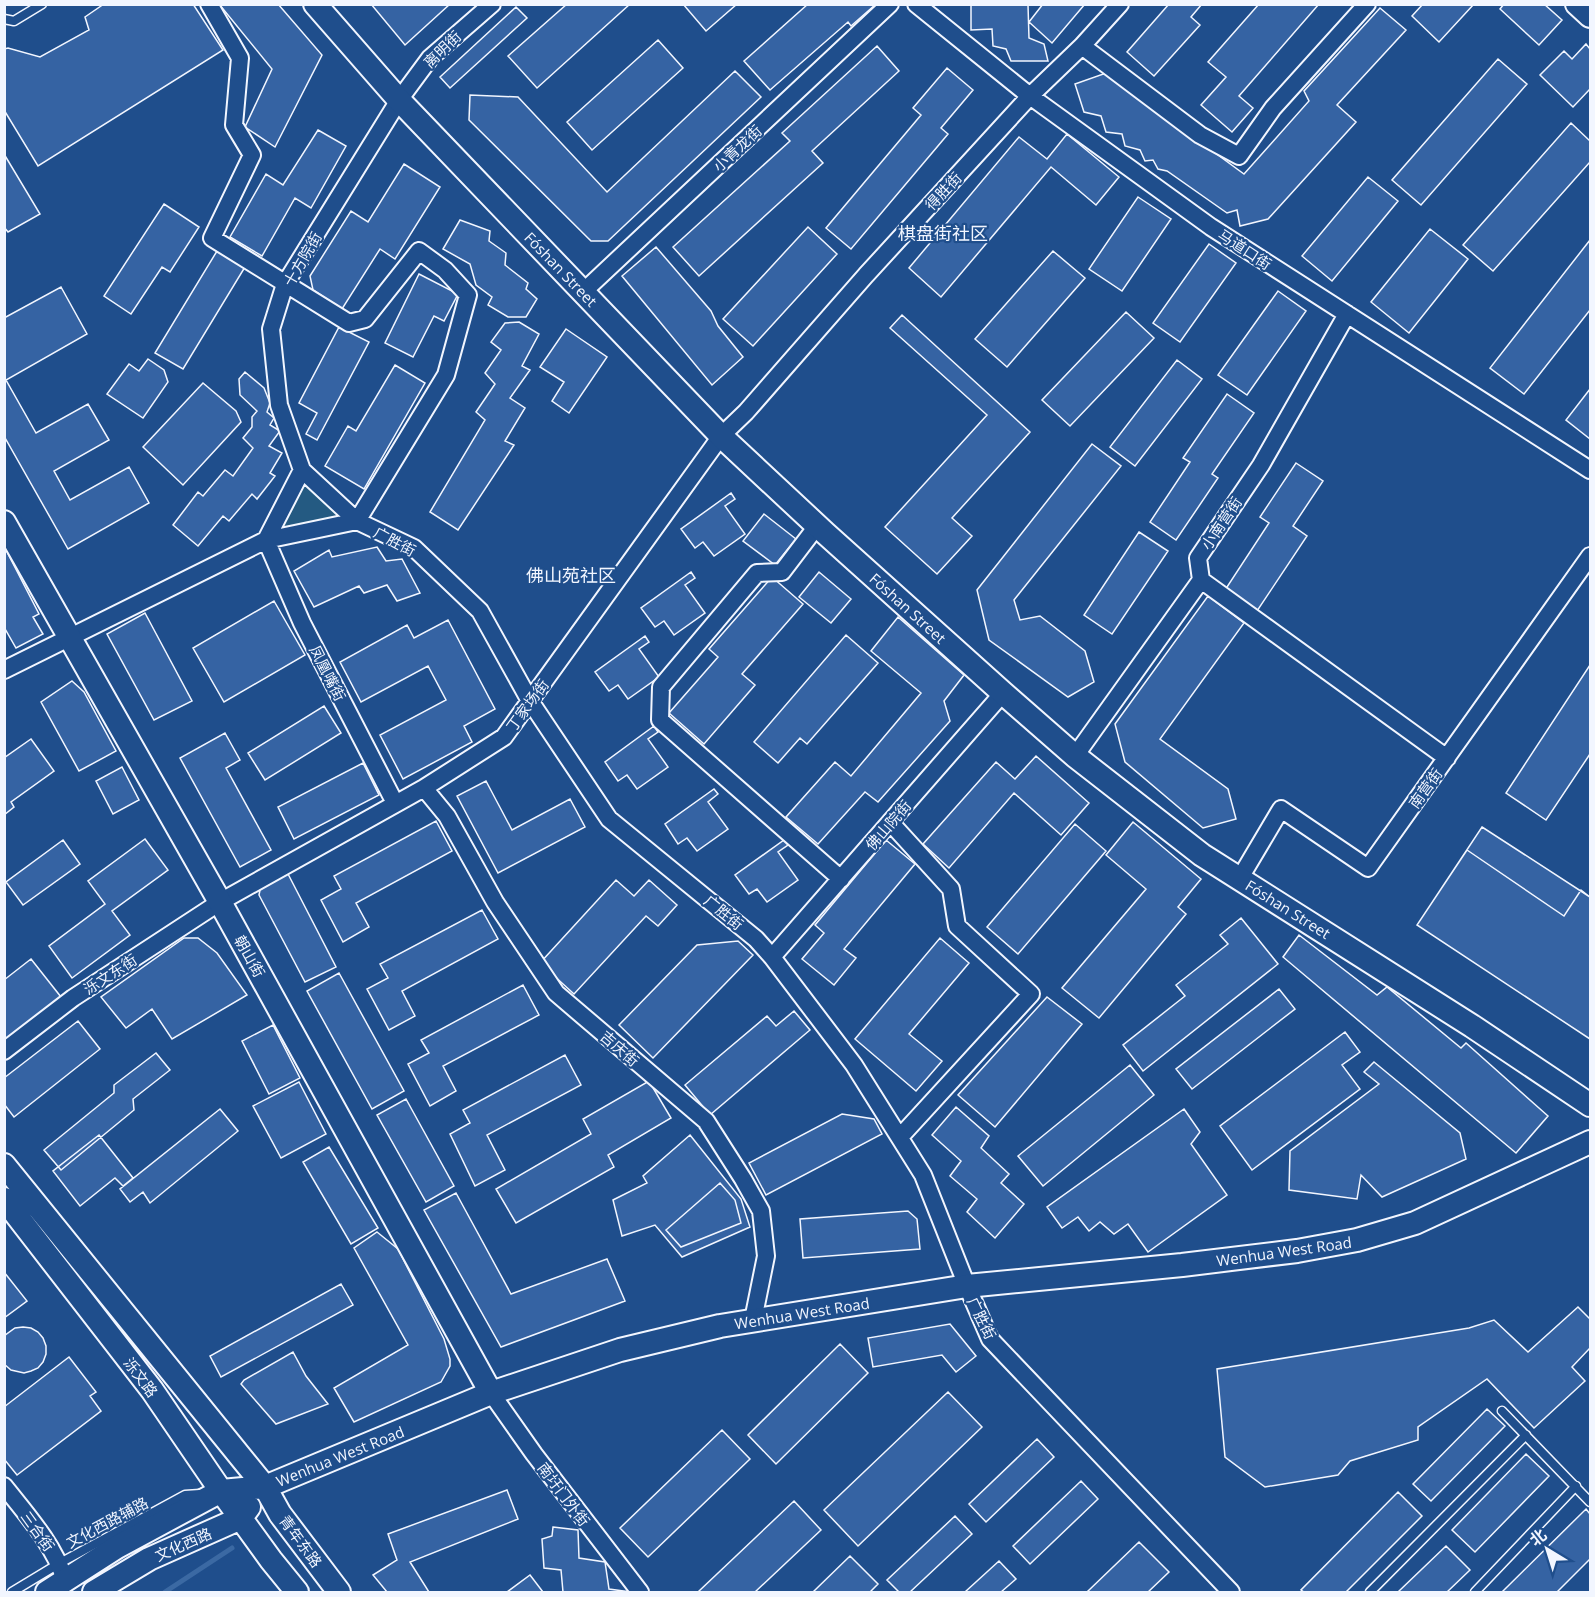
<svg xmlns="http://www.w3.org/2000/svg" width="1595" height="1597" viewBox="0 0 1595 1597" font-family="'Open Sans','Noto Sans SC',sans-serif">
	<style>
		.green { fill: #245a82; stroke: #a8bbd7; stroke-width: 1.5 }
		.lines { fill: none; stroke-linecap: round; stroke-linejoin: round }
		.stream { stroke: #3b69a3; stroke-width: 5 }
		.building { fill: #3563a3; stroke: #f2f6ff; stroke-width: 1.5 }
		.lane-casing { stroke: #f2f6ff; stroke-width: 11 }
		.street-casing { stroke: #f2f6ff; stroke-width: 20 }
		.secondary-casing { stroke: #f2f6ff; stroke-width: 26 }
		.lane { stroke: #1f4e8c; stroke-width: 8 }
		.street { stroke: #1f4e8c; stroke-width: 16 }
		.secondary { stroke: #1f4e8c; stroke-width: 22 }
		.labels { text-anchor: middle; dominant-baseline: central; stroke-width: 4.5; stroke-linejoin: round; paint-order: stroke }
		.street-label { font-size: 15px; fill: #f2f6ff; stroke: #1f4e8c }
		.quarter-label { font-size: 18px; fill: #f2f6ff; stroke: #1f4e8c }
	</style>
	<rect width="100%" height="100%" fill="#1f4e8c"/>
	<path class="green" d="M301,480L348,519L273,531Z"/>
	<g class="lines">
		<path class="stream" d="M165,1592L232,1548"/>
	</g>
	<path class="building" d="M104,4H193L223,50L38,166L4,110V49L8,48L40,57L89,30L85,17Z
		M219,4H278L322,55L275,147L245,127L272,69Z
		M371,4H450L405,45Z
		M567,4H630L537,88L508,56Z
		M683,4H737L706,31Z
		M808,4H876L851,26L848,22L770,90L744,61Z
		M971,4L1028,5L1029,38L1044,44L1048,61H1011L1006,49L993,46L992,29L971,30Z
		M1043,4H1085L1052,43L1029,22Z
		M1202,4L1191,17L1200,25L1154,76L1127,52L1169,4Z
		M1259,4H1319L1239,96L1253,108L1232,132L1201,105L1226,77L1208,62Z
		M1423,4H1474L1439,42L1412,16Z
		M1504,4H1544L1562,20L1539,45L1500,9Z
		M516,7L527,18L450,88L440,77Z
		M1380,8L1406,30L1337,105L1356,122L1268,219L1240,226L1237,210L1227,213L1167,171L1158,169L1153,160L1145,161L1140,150L1125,146L1122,134L1106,132L1101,116L1084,112L1075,84L1106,73L1244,174L1309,101L1304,91Z
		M658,40L683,68L592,150L567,122Z
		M1586,44L1590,49V89L1573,107L1540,75L1564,51L1572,59Z
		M877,46L899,71L812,151L823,163L699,276L673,247L790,141L782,133Z
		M1498,59L1527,84L1421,205L1392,180Z
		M947,68L973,90L941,128L948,134L851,249L826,228L921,115L913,108Z
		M735,71L761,97L608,241H591L469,120L470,95L518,97L607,192Z
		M1571,123L1590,141V162L1493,271L1463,245Z
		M318,130L346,146L311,208L295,198L262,256L230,237L266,174L283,185Z
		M1067,134L1119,177L1096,205L1051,167L941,297L909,268L1019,137L1047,159Z
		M4,154L40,214L8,232L4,227Z
		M404,164L440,187L395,259L380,249L342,309L313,290L310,276L351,211L368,222Z
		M1368,177L1398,201L1332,281L1302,256Z
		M1138,197L1171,219L1122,291L1089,269Z
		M164,204L199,227L170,272L162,267L131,314L104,296Z
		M460,220L490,231L489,241L506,253L505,265L528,283L526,289L537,299L526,317H508L488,305L492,297L476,285L470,264L443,249Z
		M808,227L837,254L753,346L723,319Z
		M1430,229L1468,259L1409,333L1371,302Z
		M1590,240V310L1524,394L1490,368Z
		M1209,244L1236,263L1180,342L1153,323Z
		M656,247L711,311L718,326L743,357L712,385L622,276Z
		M217,251L245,267L183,369L155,353Z
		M1053,251L1085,278L1007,367L975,339Z
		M419,274L458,294L444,321L434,316L413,357L385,343Z
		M61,287L87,334L6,380L36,433L88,404L109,440L54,471L70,500L129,467L149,503L68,549L4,436V318Z
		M1278,291L1306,311L1247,395L1218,375Z
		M1126,312L1154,338L1070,426L1042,400Z
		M902,315L1030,432L952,518L972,536L937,574L885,527L987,415L890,328Z
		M519,322L539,334L522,366L530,370L510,398L525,408L505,441L514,445L458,530L430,512L485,420L476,412L495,384L485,373L501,350L491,342L505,323Z
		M339,327L369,342L317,440L306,434L317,413L299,403Z
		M566,329L607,357L569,413L552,401L564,382L540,367Z
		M148,359L164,370L168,382L143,418L107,394L129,364L139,371Z
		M1177,360L1202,379L1135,466L1110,447Z
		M395,365L425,383L364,489L325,466L348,426L356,431Z
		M245,372L264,388L270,403L267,412L274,418L270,425L280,431L269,446L282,453L270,473L275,476L257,499L252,494L229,521L223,516L198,546L173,525L198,492L203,496L225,470L233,476L253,448L243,438L252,427V417L257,411L240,395L239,379Z
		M203,383L236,411L241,422L183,485L143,447Z
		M1590,389V439L1566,420Z
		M1227,394L1254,413L1212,474L1218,478L1176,540L1150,522L1190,462L1183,458Z
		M1092,444L1121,466L1014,600L1020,620L1040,616L1085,651L1094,682L1068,697L989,640L977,590Z
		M1296,463L1323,481L1293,526L1307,536L1257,611L1225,590L1269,523L1260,517Z
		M731,493L735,499L725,506L745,534L714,556L703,542L695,548L681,529Z
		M764,514L796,539L775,565L743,541Z
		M1139,532L1168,551L1112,634L1084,615Z
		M377,547L386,561L402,559L420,593L397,601L387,585L364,593L359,586L314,607L294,571L329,550L332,557Z
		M5,548L39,614L33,617L43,634L16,648L4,627Z
		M691,572L695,578L685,585L705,613L674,635L664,621L655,627L641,608Z
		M819,572L851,599L831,623L799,597Z
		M772,577L803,604L742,674L755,685L704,744L669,713L718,657L709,649Z
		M1208,596L1244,623L1160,739L1228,789L1236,819L1203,828L1125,762L1115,724Z
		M274,601L305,655L224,702L193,648Z
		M145,613L192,701L154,720L107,634Z
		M898,617L964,675L944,701L950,721L878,802L865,792L818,844L786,817L835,762L851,776L921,693L871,651Z
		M448,620L495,709L464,726L472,742L403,779L380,735L446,700L428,666L361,702L340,662L407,625L414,638Z
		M846,635L878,663L807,744L800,738L778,763L754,742Z
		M645,636L649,642L639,649L659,677L628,699L618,685L609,691L595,672Z
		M1590,665V754L1546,820L1506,793Z
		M72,681L84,692L116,751L79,771L41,702Z
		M324,706L341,733L265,780L248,753Z
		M654,726L658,732L648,739L668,767L637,789L627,775L618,781L605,762Z
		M225,733L240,760L226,768L271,850L240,867L180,758Z
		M31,739L54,771L11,802L14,807L4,815V758Z
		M1036,756L1089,803L1061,835L1014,793L949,868L923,844L996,762L1015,779Z
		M363,763L379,795L294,839L278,807Z
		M122,767L139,800L113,814L96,781Z
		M486,781L512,830L570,799L585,827L498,873L457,796Z
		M714,789L718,794L708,802L728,829L697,851L687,838L678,844L665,824Z
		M436,821L452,851L356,903L369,927L343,942L321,900L341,889L334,876Z
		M1133,822L1201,879L1178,907L1186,914L1099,1018L1062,988L1146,889L1106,855Z
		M1075,824L1106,851L1018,954L987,927Z
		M1482,827L1590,897V1039L1417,925Z
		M145,839L168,870L112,911L130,935L72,978L49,946L105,904L88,881Z
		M63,840L80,864L23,905L6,882Z
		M784,840L788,845L778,852L798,880L767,902L757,889L749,894L735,875Z
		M886,840L915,864L844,949L856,958L834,985L802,959L824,933L815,925Z
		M1467,850L1564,916L1581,890L1590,897V1039L1417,925Z
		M287,872L336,967L305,982L259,895L261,885Z
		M616,880L634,896L649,880L677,905L658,926L646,916L574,994L540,963Z
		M482,910L498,939L402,991L415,1016L389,1030L367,989L388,978L380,964Z
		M1241,918L1278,964L1143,1071L1123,1045L1185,996L1176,985L1228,944L1220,935Z
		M1299,935L1377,995L1387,987L1461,1048L1466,1043L1548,1116L1516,1153L1283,957Z
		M184,938H198L217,953L247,995L172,1039L152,1009L126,1028L101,997Z
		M940,938L969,963L909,1034L942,1061L916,1091L855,1039Z
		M738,941L753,955L653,1058L619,1025L697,945Z
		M31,959L61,997L4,1042V980Z
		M339,973L404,1091L372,1109L307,991Z
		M523,985L539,1015L443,1066L456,1091L430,1106L408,1064L429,1053L421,1040Z
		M1279,989L1295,1009L1192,1089L1176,1069Z
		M1047,997L1082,1024L995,1127L958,1095Z
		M794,1011L810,1030L710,1115L685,1085L767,1016L776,1026Z
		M78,1021L100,1049L14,1117L4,1104V1078Z
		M273,1025L300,1078L269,1094L242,1041Z
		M1345,1032L1360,1052L1342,1065L1360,1089L1252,1170L1220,1126Z
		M156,1053L170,1070L133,1099L134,1110L61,1170L44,1150L114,1093V1085Z
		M565,1055L581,1085L487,1135L505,1170L475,1186L450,1134L470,1123L463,1110Z
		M1374,1062L1460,1133L1466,1159L1382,1197L1361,1175L1357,1199L1289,1190L1290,1151L1379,1084L1364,1072Z
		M1130,1065L1154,1095L1043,1186L1018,1156Z
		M649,1081L671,1118L608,1155L614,1167L516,1223L496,1189L591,1134L583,1119Z
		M299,1082L326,1134L281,1158L253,1106Z
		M406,1099L454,1186L426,1202L377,1115Z
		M956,1107L989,1136L981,1148L1009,1174L1001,1183L1024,1204L995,1238L967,1212L977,1199L950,1176L961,1161L932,1135Z
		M220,1109L238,1131L150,1203L143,1192L130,1202L120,1189Z
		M1184,1109L1200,1132L1191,1144L1227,1195L1148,1252L1128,1224L1114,1234L1100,1222L1089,1231L1078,1217L1062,1228L1047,1207Z
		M842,1114L874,1119L882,1134L766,1195L749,1163Z
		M99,1135L133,1178L123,1186L115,1178L80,1206L53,1171Z
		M690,1135L741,1199L750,1227L682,1257L655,1225L622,1236L613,1200L647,1183L643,1176Z
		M329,1147L378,1228L351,1244L303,1162Z
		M720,1183L735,1200L741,1223L681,1247L666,1230Z
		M456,1193L511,1294L607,1259L625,1301L501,1347L424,1210Z
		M908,1211L917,1219L920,1249L803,1258L800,1219Z
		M377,1232L398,1249L444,1339L450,1359V1366L441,1382L354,1422L334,1388L408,1345L354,1248Z
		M4,1272L27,1301L4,1318Z
		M341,1284L353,1305L221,1377L210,1356Z
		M1578,1307L1590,1319V1348L1572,1367L1585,1381L1534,1428L1487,1379L1418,1427V1440L1350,1461L1338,1475L1265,1487L1225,1457L1217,1369L1469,1328L1494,1320L1528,1352Z
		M950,1324L976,1356L956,1372L942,1355L873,1367L868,1338Z
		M23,1327L31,1328L38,1332L43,1338L46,1346V1354L43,1362L38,1368L31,1371L24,1373L11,1370L4,1364V1336L15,1328Z
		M840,1344L868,1373L776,1464L748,1435Z
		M293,1352L306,1376L328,1404L276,1424L241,1384L244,1380Z
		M69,1357L96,1392L90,1396L101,1411L17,1475L4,1459V1407Z
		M948,1392L982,1427L858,1546L824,1510Z
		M1487,1409L1505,1426L1431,1501L1413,1484Z
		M722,1430L750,1459L648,1557L620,1528Z
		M1037,1439L1054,1457L986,1522L969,1504Z
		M1526,1454L1549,1476L1475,1552L1452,1530Z
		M1081,1481L1098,1499L1030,1564L1013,1546Z
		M507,1490L518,1519L410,1562L429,1592H387L373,1575L397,1560L388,1534Z
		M1398,1492L1422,1516L1346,1592H1304L1301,1590Z
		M794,1501L821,1530L755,1592H698Z
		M1586,1509L1590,1514V1559L1557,1592H1502Z
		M955,1516L972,1534L910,1592H899L887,1580Z
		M553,1527L578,1530L579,1558L605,1562L609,1589L631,1592H563L561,1570L544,1568L542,1539L552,1536Z
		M1139,1542L1169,1572L1148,1592H1087Z
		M1446,1546L1470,1570L1447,1592H1398Z
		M850,1556L878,1584L870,1592H813Z
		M999,1561L1016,1579L1001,1592H965Z
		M530,1575L543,1592H507Z"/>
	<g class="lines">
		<defs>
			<path id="lane" d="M4,19L14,21L42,4
				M1502,1411L1590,1502
				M12,1592L60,1563L185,1495L200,1494
				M1370,1592L1526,1435
				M1475,1592L1576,1486"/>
			<path id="street" d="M209,4L240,58L234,125L252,155L212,238L349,323L365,319L419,251L445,270L468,295L446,375L357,521L302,470L279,405L271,329L285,284L399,100L430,58L492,4
				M916,4L1030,96L1211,227L1590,470
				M1082,46L1200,135L1239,156L1273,108L1367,4
				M583,292L890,4
				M302,470L266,540L302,623L395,803
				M817,526L782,572L757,573L661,687L660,720L841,879
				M1201,580L1447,758
				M4,670L266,540L357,521L414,548L480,611L530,701L609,819L756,939L772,957L854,1065L923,1175L967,1286L990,1339L1231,1592
				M1075,756L1201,580L1198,558L1261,465L1347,314
				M424,788L447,816L495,902L556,993L706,1121L743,1179L761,1211L766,1256L753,1320
				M890,822L951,889L957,926L1031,994L900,1137
				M1240,878L1281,809L1368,868L1590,556
				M772,957L1003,693
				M4,1051L73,998L220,902L424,788L504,737L721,436L746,412L866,275L1030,96L1082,46L1120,4
				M491,1393L534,1454L640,1592
				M4,1486C27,1515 54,1545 65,1580"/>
			<path id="secondary" d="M315,4L399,100L721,436L825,533L1003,693L1075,756L1202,855L1472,1026L1590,1105
				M1577,4L1590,16
				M4,522L220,902L491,1393
				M4,1165L265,1487L280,1514L339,1592
				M4,1199L152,1390L221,1491L271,1560L297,1592
				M47,1592L117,1547L221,1491L265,1487L491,1393L620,1350L720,1326L967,1286L1182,1265L1297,1251L1357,1240L1415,1223L1590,1142
				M94,1592L149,1559L241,1518L249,1507"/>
		</defs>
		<use href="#lane" class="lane-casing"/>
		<use href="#street" class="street-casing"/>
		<use href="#secondary" class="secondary-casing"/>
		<use href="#lane" class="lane"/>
		<use href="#street" class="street"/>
		<use href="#secondary" class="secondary"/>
	</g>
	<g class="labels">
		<g class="street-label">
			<text transform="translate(442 49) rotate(-44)">离明街</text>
			<text transform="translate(737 148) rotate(-43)">小青龙街</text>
			<text transform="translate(943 191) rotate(-47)">得胜街</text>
			<text transform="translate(1245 249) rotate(33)">马道口街</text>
			<text transform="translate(302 259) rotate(-60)">十方院街</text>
			<text transform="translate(561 269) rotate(46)">Fóshan Street</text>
			<text transform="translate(1221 523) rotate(-56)">小南营街</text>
			<text transform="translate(395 541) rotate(28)">广胜街</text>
			<text transform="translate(908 608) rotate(42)">Fóshan Street</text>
			<text transform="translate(328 673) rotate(63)">凤凰嘴街</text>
			<text transform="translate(527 705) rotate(-54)">丁家场街</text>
			<text transform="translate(1425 788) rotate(-54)">南营街</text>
			<text transform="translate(888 825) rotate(-49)">佛山院街</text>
			<text transform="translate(1288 909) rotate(32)">Fóshan Street</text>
			<text transform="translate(724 912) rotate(39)">广胜街</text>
			<text transform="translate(250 956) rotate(61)">朝山街</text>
			<text transform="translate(110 974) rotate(-33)">泺文东街</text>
			<text transform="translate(620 1048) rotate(41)">吉庆街</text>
			<text transform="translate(1284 1251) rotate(-8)">Wenhua West Road</text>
			<text transform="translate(802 1313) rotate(-9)">Wenhua West Road</text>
			<text transform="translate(982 1318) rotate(64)">广胜街</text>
			<text transform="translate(141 1377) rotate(53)">泺文路</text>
			<text transform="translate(340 1456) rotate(-22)">Wenhua West Road</text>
			<text transform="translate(564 1494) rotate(53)">南圩门外街</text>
			<text transform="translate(107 1522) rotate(-28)">文化西路辅路</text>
			<text transform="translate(38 1531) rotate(54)">三合街</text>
			<text transform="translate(301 1541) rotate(54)">青年东路</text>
			<text transform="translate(183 1544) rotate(-24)">文化西路</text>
		</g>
		<g class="quarter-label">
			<text x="943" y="233">棋盘街社区</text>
			<text x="571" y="575">佛山苑社区</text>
		</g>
	</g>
	<rect width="1595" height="1597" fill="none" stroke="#f2f6ff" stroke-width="12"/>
	<g transform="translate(1547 1549) rotate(322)" stroke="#1f4e8c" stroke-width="4.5" paint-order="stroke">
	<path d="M0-4.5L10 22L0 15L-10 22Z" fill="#f2f6ff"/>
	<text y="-9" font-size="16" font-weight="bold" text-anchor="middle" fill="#f2f6ff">北</text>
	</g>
</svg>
